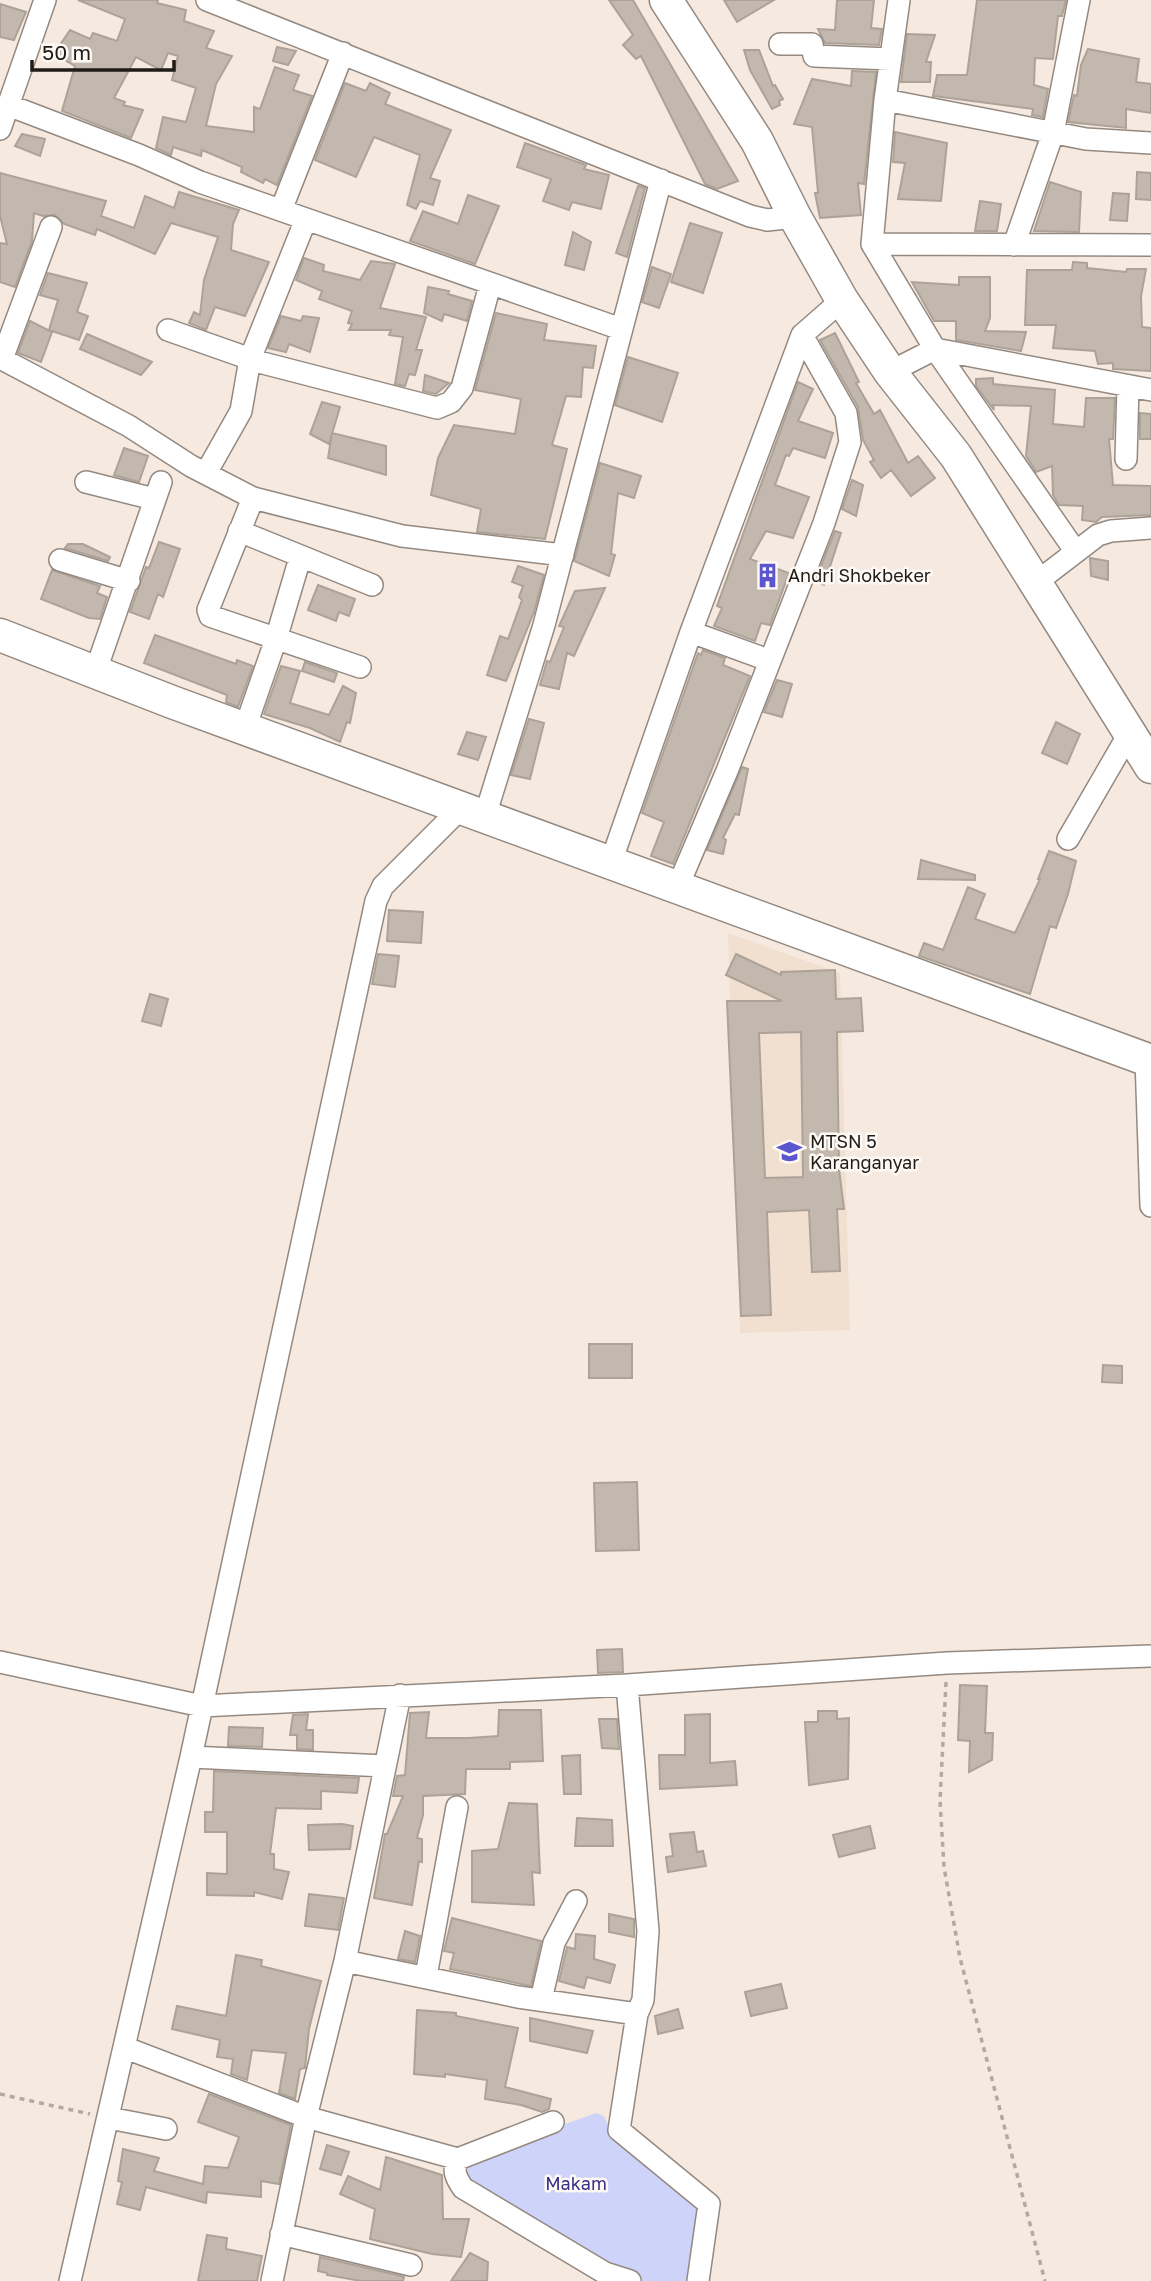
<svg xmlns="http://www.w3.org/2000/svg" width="1151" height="2281" viewBox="0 0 1151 2281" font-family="'Golos Text',sans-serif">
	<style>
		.built { fill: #f1dfcf }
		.green { fill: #ced3f9 }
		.building { fill: #c3b8ae; stroke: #ada298; stroke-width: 2; fill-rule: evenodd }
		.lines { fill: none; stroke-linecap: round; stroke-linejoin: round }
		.street-casing { stroke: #948980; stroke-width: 24 }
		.secondary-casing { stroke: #948980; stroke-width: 35 }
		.path { stroke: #b3a9a1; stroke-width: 3.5; stroke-dasharray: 5 5; stroke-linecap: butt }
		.street { stroke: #fff; stroke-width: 21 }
		.secondary { stroke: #fff; stroke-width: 32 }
		.labels { text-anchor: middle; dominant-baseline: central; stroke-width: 5; stroke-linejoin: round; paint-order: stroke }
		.poi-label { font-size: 18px; fill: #1f1b17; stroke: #fef9f5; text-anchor: start }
		.park-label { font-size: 18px; fill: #373287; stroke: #fef9f5 }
	</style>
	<rect width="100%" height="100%" fill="#f6eae0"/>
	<path class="built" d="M728,933L840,973L850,1330L740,1333Z"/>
	<path class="green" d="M596,2113L604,2116L614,2139L704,2207L694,2281H641L631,2278L465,2179L463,2169L470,2158Z"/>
	<path class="building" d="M78,0H158L157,3L186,10L184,21L214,31L206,48L232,56L216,84L206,126L254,132V107L260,109L275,67L299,75L293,90L312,96L277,185L265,179L263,183L241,172L242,167L202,150L201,156L173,147L171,155L156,148L163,117L186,122L196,88L172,80L178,56L168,53L161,70L136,57L114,98L125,102L123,105L143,110L131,138L62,111L75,66L54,54L70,30L90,39L93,33L117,41L125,19Z
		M609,0H633L738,181L717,189L705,184L641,56L636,59L623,45L633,35Z
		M724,0H774L737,22Z
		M837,0H874L871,28L882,29L879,45L825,43L818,29L835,30Z
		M977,0H1066L1062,16H1058L1053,59L1035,58L1034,85L1048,89L1043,117L1032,115L1033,109L933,96L937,75H967Z
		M0,4L26,12L14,40L0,37Z
		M907,34L935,35L926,62H931L930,82H901Z
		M277,47L296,51L288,65L273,61Z
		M1088,49L1139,59L1136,82L1151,84V113L1126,109V128L1068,122L1074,95L1077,96L1081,65Z
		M744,50H759L773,86L775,85L783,99L779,101L780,105L772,109L750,70Z
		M852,71L876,72L864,184L858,183L861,215L820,218L815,193H818L812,127L794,124L812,79L851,86Z
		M345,83L366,91L370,83L390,93L385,104L451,130L430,178L440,181L433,205L420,201L416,209L407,205L420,155L374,137L356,177L315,160Z
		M895,132L947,143L941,201L898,199L905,163L893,162Z
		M22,134L45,139L40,156L15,146Z
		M525,143L586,165L584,169L609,175L601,209L572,202L569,210L543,201L551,179L517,167Z
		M1137,172L1151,173V200L1136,199Z
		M0,173L106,201L101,216L134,228L145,196L174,208L179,192L239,210L233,224L231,250L269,262L245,316L215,307L206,330L189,323L194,312L200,315L204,280L218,237L171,223L155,254L97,229L95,235L64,224L55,215L43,216L34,213L32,241L15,287L0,282V243L7,244L0,216Z
		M1050,182L1081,192L1079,232L1034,231Z
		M638,186L645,188L627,257L616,253Z
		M1113,193L1129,194L1127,221L1110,220Z
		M468,195L499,206L475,264L410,241L423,211L458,224Z
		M980,201L1001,204L997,231H975Z
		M690,223L722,233L703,293L671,282Z
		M573,232L591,242L584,270L565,265Z
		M304,258L324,265L323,271L360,280L371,261L395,264L380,308L426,317L416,350H422L415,375L409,374L405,386L395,384L403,337L389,335L391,330H349L352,324L348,323L352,311L319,299L322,291L296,280Z
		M1073,262L1087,263V268L1126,272L1127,269H1146L1141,296L1142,327L1151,328V371L1113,369V363L1098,364L1095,351L1053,348L1056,325H1025L1027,270H1072Z
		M652,267L671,274L659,308L642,302Z
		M48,273L87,283L77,312L88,316L79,340L49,330L58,300L40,295Z
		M959,277H990V318L985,331L1026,332L1021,351L956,340V321H934L912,282L959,285Z
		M428,287L449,291L448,294L472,301L467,321L444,314L442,321L424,313Z
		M496,313L547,324L544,340L596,346L593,368L583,367L581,397L566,396L552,445L567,449L545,539L477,532L481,509L431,495L438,458L454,425L515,434L521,399L475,390Z
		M281,316L301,321L303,316L319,318L310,352L289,344L286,352L268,348Z
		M30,321L52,332L41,362L18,353Z
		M835,333L859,382L856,383L874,414L880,410L908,463L918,456L935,478L911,496L891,470L881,478L870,462L874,460L863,440L858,407L820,340Z
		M87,334L152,362L141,375L80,349Z
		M628,357L678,373L662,422L615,405Z
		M425,375L449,383L436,394L423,391Z
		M993,378V384L1055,390L1053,424L1084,427L1086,398H1115L1113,439H1109L1113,485L1151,486V515L1102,517L1096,522L1082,520L1083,506L1059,505L1053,495L1052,466L1036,472L1026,456L1031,406L993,405L994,410L976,386V379Z
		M798,382L813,389L798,421L833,433L825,458L793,448L789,456L786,455L775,485L809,497L793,538L766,531L750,559L789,573L770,625L761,623L755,641L714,626L722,608L717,606Z
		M322,402L340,407L329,444L310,434Z
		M1140,413L1151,414V439H1140Z
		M332,433L386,446V475L328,458Z
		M124,448L148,456L139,482L114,475Z
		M600,463L641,476L634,498L618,493L611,554L615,555L609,576L574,561Z
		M852,480L863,485L856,516L842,509Z
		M835,531L841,533L824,585L815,581Z
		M159,542L180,549L163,597L158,594L149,619L130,612L146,567L149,568Z
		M68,544H83L110,557L108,561L65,548Z
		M1090,558L1108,561V580L1091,576Z
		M518,566L544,575L534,612L506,681L487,675L500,636L508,639L522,600L519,597L523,586L512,582Z
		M52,570L100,586L97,593L107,597L100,619L89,618L41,599Z
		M318,585L355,599L349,616L339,612L336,621L308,610Z
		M605,588L574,656L567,653L559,689L540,685L547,661L550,662L564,627L559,626L575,591Z
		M155,635L236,664L237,660L253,666L238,707L226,702L227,695L144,663Z
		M703,650L725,658L723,665L750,676L673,864L651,856L664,822L642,813L698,653L701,655Z
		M305,662L337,673L334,682L302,671Z
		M281,666L300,671L290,703L329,715L343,686L356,693L350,723L347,722L340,742L310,728L264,714Z
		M777,680L792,684L782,717L764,712Z
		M529,719L544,723L530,779L511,775Z
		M1056,722L1080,734L1067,764L1042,753Z
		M467,732L486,737L478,760L458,754Z
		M742,767L748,769L739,815L735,814L723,838L726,840L723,854L707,850Z
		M1049,851L1076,861L1068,894L1056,928L1050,926L1030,994L919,956L924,943L943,950L968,887L985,894L975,919L1015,933L1040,879H1038Z
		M921,860L975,875V880L918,879Z
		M389,910L423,912L421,943L387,941Z
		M378,954L399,956L395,987L372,984Z
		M736,954L781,975V972L835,970L836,999L861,998L863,1031L837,1032L839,1169L844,1209H837L840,1271L812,1272L809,1210L767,1212L771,1315L741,1316L727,1001H782L726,975ZM801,1032L803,1177L765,1178L759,1033Z
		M150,994L168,999L161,1026L142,1021Z
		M589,1344H632V1378H589Z
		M1103,1365L1122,1366V1383L1102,1382Z
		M637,1482L639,1550L596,1551L594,1483Z
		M622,1649L623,1672L598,1673L597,1650Z
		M960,1685L987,1686L985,1733H993L992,1760L969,1772L970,1741L958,1740Z
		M499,1710H541L543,1761L510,1762V1769H466L465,1794L423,1796V1815L417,1838L422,1839V1862L419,1861L412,1905L374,1898L385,1834H387L403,1796H393L397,1776L405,1775L410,1713L429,1712L426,1738H469L498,1736Z
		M818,1711H837V1719L849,1718L848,1779L809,1785L805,1722H818Z
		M308,1714L306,1730H313V1750L297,1749V1735H290L293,1715Z
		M710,1714V1763L735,1761L737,1785L660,1789L659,1755H685V1715Z
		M599,1719H617L619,1749L602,1748Z
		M229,1727L263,1728L262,1747L228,1746Z
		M580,1755L581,1794H564L562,1756Z
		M214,1771L359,1778L357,1793L321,1791V1809L276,1808L270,1854H274V1869L289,1872L282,1899L254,1892V1896L207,1895V1873L227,1874V1832H205V1812H213Z
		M509,1803L537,1804L540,1873L532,1872L534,1905L472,1902V1851L498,1849Z
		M577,1818L612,1820L613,1846H575Z
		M342,1824L353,1826L350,1849L309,1850L308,1825Z
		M870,1826L875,1848L839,1857L833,1835Z
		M694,1832L697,1852L703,1851L706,1866L668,1872L666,1857L673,1856L670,1834Z
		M309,1894L344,1898L338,1930L305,1926Z
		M609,1914L634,1919V1937L609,1932Z
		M452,1918L541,1941L531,1986L450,1969L454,1953L444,1951Z
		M405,1931L420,1936L415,1962L398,1959Z
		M576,1934L595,1936L594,1959L615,1965L610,1983L587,1977L584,1988L559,1981L567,1947L575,1949Z
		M236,1955L262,1960L261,1966L321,1981L309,2029L305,2068L300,2069L295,2099L279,2093L286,2053L252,2050L247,2080L231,2074L233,2059L217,2057L220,2040L172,2029L177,2006L226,2016Z
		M781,1984L787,2008L751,2016L745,1992Z
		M678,2009L683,2028L658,2034L655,2016Z
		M417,2010L456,2013V2016L518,2028L505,2087L551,2099L549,2109L542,2112L521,2105L485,2099L487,2080L445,2074V2077L414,2074Z
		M530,2018L593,2031L587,2053L530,2041Z
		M209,2094L291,2125L279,2184L261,2181V2197L207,2192L206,2203L146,2187L140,2210L117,2204L122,2182L118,2181L123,2149L159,2158L154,2171L203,2184L205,2166L228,2168L239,2137L198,2122Z
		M327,2145L349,2152L341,2175L320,2169Z
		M386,2157L442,2175L443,2219H469L461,2257L432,2254L370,2239L375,2209L340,2194L348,2176L380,2190Z
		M207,2235L227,2238L226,2249L262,2256L257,2281H198Z
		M470,2253L488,2262L487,2281H451Z
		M320,2257L397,2275L404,2277L403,2281H361L327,2275V2273L318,2271Z"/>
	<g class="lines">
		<defs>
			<path id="street" d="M207,0L750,216L767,220L795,217
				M899,0L885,100L872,244L935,349L1076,552
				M780,44H812L814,56L891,59
				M885,100L1086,139L1151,143
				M8,105L139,155L200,182L621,329
				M0,129L45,0
				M281,210L343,53
				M872,244L1151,245
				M1014,245L1053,133L1079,0
				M168,330L259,362L437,408L451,402L462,388L490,285
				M0,358L129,426L191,466L253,498L402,536L563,555
				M2,359L51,227
				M890,372L935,349L1151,390
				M1126,459L1128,386
				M206,473L241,411L250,359L306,219
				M86,482L154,499
				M253,498L208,610L210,616L360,667
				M239,531L372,585
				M60,560L129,581
				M1038,581L1098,535L1111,531L1151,528
				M691,632L768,660
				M96,670L161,482
				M245,728L276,639L300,558
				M485,816L544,625L661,180
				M1068,839L1130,732
				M611,862L691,632L802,335L842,300
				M678,886L727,771L824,523L850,442L846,413L802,335
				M1146,1059L1151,1206
				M0,1662L202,1706L627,1685L947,1663L1151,1656
				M627,1685L648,1931L643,2000L637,2014L619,2130L709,2204L698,2281
				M191,1757L385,1766
				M345,1961L518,1997L637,2014
				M426,1976L457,1807
				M541,2000L554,1943L576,1901
				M126,2048L306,2117L458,2159L553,2122
				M109,2118L166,2129
				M458,2159C452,2170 456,2178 463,2188L605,2273L630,2281
				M281,2234L411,2265
				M70,2281L191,1757L376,901L383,886L462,807
				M272,2281L306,2117L345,1961L400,1695"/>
			<path id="secondary" d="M666,0L757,141L795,217L842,300L890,372L956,456L1151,767
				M0,635L172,702L1151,1061"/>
		</defs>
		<use href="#street" class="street-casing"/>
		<use href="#secondary" class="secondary-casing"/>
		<path class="path" d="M946,1682L940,1801L944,1867L960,1958L1045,2281
			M0,2094L90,2114"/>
		<use href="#street" class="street"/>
		<use href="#secondary" class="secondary"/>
	</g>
	<defs>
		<symbol id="building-bare" viewBox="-9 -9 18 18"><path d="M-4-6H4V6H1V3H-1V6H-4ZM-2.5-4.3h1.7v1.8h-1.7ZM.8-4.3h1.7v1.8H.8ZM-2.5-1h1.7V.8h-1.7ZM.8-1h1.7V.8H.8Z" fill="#5a56ce" stroke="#fef9f5" stroke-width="2.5" paint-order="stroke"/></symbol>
		<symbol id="school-bare" viewBox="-9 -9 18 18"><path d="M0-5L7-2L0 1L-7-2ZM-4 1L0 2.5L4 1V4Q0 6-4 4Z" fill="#5a56ce" stroke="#fef9f5" stroke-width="2.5" paint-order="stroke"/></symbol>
	</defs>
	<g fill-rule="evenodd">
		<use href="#building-bare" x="750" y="558" width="35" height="35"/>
		<use href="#school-bare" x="772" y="1134" width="35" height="35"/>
	</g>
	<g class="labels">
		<g class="poi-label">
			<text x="788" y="575">Andri Shokbeker</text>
			<text x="810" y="1141">MTSN 5<tspan x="810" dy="21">Karanganyar</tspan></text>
		</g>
		<g class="park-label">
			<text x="576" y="2183">Makam</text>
		</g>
	</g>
	<path d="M32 60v10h142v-10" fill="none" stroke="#1f1b17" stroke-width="3.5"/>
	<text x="42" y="60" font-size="21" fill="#1f1b17" stroke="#fef9f5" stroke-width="5" paint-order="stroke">50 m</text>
</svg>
